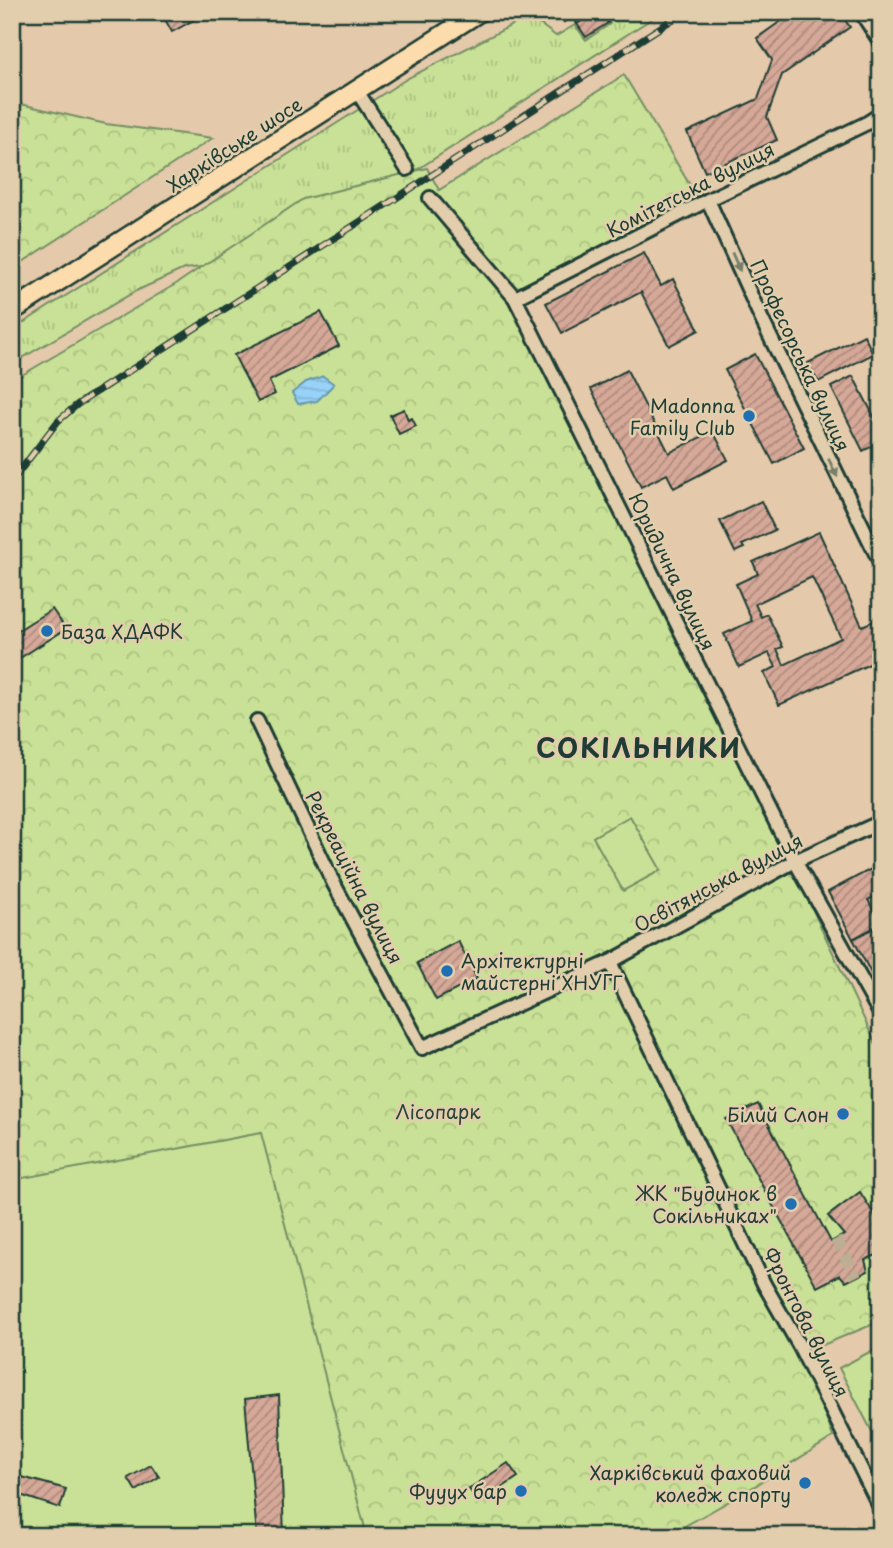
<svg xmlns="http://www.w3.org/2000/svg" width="893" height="1548" viewBox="0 0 893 1548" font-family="'Playpen Sans',sans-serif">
	<defs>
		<pattern id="grass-tufts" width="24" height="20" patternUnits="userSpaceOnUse" patternTransform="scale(1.75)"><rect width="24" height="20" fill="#c9e196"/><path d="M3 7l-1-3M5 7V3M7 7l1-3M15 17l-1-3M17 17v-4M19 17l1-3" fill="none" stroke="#acc282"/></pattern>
		<pattern id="forest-crowns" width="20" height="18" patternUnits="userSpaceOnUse" patternTransform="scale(1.75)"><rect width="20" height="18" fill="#c9e196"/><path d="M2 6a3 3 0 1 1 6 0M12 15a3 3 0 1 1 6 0" fill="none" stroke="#acc282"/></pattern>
		<pattern id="water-rules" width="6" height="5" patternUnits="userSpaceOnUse" patternTransform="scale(1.75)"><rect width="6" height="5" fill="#97d3f8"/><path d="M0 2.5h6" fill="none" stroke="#82b6d5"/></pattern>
		<pattern id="building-hatch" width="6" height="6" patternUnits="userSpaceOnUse" patternTransform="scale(1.75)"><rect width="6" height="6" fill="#d6a898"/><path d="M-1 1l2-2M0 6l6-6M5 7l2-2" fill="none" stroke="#ad8a7d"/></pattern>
	</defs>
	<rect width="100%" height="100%" fill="#e5c9ab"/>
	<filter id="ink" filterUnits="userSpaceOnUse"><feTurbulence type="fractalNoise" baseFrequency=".0143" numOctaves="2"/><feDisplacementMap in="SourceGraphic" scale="14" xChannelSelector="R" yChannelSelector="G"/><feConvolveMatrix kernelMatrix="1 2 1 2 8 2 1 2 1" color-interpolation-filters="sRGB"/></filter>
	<g filter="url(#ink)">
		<!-- grass -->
		<path fill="url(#grass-tufts)" stroke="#748f65" stroke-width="2" d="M604 12H662L359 207 227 264 184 269 136 291 12 364V330L408 78 522 20 533 19 556 36 575 25 586 40 610 24Z"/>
		<!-- forest -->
		<g fill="url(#forest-crowns)" stroke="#748f65" stroke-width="2">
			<path d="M624 75 697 197 515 298 803 889 881 1055V1321L803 1353 833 1437 742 1494 667 1536H12V381L176 284 303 199 427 168 439 190Z"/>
			<path d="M12 102 106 124 213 138 12 269Z"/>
		</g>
		<!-- pitch -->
		<g fill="#c9e196" stroke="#748f65" stroke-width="2">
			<path d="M630 816 661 870 623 891 593 837Z"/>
			<path d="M261 1133 367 1536H12V1180Z"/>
			<path d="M881 1346V1449L839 1368Z"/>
		</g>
		<!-- water -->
		<path fill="url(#water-rules)" stroke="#6797aa" stroke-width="2" d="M323 376 334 384 317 401 298 404 292 393 306 382Z"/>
		<!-- building -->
		<g fill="url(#building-hatch)" stroke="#1f3d34" stroke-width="2" fill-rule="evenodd">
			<path d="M161 12H208L172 32Z"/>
			<path d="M557 12H595L577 24 572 16 564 22Z"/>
			<path d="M595 12H601L608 23 586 37 577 24Z"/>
			<path d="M794 12H839L850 27 782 75 767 117 777 140 705 172 687 132 758 99 772 60 757 38Z"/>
			<path d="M881 163V185L872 169Z"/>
			<path d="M644 253 661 286 673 279 699 330 669 346 641 292 562 333 546 303Z"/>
			<path d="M321 312 339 346 269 381 275 394 258 402 234 355Z"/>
			<path d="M864 335 873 354 818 382 808 363Z"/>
			<path d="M755 354 804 448 774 464 725 370Z"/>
			<path d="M627 370 669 453 713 431 728 460 674 488 667 474 641 487 591 389Z"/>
			<path d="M853 376 881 430V442L863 451 831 387Z"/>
			<path d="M404 409 408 420 412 418 416 426 399 434 390 415Z"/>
			<path d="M761 501 775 530 742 545 744 548 735 552 720 521Z"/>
			<path d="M819 532 862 626 881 618V659L779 705 764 673 776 667 769 653 739 667 724 634 752 621 736 584 758 574 753 562ZM812 577 841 638 784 665 777 649 783 647 767 614 761 617 755 604Z"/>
			<path d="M52 609 66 629 12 663V634Z"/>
			<path d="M873 868 881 883V893L868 900 881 924 853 939 828 892Z"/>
			<path d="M881 924V989L880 990 853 939Z"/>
			<path d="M458 941 477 979 436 1000 417 963Z"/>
			<path d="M758 1104 831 1242 844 1235 828 1216 860 1192 881 1225V1253L865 1260 868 1271 846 1282 840 1275 817 1287 726 1119Z"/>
			<path d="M279 1395 284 1536H257L245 1399Z"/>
			<path d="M508 1463 518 1477 479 1503 469 1489Z"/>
			<path d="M151 1465 159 1477 136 1491 128 1478Z"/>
			<path d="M22 1477 66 1489 60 1508 17 1494Z"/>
		</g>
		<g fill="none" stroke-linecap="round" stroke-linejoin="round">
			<!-- minor-tunnel -->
			<path stroke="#bdad93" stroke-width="12" stroke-dasharray="12 6" stroke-linecap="butt" d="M836 1239 856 1277"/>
			<defs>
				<g id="minor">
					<path d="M861 12 881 43"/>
					<path d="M357 91 407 169"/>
					<path d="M430 198 515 298 795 861 881 1015"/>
					<path d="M708 200 762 320 881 564"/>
					<path d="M515 298 708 200 867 123 881 114"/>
					<path d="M257 721 334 884 422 1048 610 962 795 861 881 822"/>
					<path d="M610 962 764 1284 800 1347 881 1509"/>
				</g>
				<path id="primary" d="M12 311 479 12"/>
			</defs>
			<!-- minor casing -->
			<use href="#minor" stroke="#1f3d34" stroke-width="18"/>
			<!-- primary casing -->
			<use href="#primary" stroke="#1f3d34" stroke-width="23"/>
			<!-- minor -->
			<use href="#minor" stroke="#e2ceac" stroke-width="12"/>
			<!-- primary -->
			<use href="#primary" stroke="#fcdcac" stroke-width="18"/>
			<defs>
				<path id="rail" d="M12 481 58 421 78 404 684 12"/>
			</defs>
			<!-- rail casing -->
			<use href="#rail" stroke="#1f3d34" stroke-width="7"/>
			<!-- rail -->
			<use href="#rail" stroke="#e2ceac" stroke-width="4.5" stroke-dasharray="13" stroke-linecap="butt"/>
		</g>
		<!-- one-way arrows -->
		<defs><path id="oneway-solid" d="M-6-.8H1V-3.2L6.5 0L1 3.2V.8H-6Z" transform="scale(1.75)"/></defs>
		<g fill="#777e6a">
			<use href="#oneway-solid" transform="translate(736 262) rotate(66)"/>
			<use href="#oneway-solid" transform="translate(833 468) rotate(64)"/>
		</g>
	</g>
	<!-- markers -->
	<g fill="#1f6fb2" stroke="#e2ceac" stroke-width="2.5">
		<circle cx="749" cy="416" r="7"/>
		<circle cx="47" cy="631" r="7"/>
		<circle cx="447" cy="971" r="7"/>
		<circle cx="843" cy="1114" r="7"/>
		<circle cx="791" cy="1204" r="7"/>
		<circle cx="805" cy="1483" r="7"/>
		<circle cx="521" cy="1491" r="7"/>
	</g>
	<g text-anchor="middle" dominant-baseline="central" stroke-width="5" stroke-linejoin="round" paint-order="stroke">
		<!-- street labels -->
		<g font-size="19" fill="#1f3d34" stroke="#e2ceac">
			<text transform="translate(234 144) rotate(-33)">Харківське шосе</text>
			<text transform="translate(690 189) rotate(-27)">Комітетська вулиця</text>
			<text transform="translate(801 355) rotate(65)">Професорська вулиця</text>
			<text transform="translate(673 571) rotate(64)">Юридична вулиця</text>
			<text transform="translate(355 877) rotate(63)">Рекреаційна вулиця</text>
			<text transform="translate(718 882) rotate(-28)">Освітянська вулиця</text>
			<text transform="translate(807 1322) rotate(63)">Фронтова вулиця</text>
		</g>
		<!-- poi labels -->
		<g font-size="19" fill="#1f3d34" stroke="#e2ceac" text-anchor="end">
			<text x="735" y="405">Madonna<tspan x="735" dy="22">Family Club</tspan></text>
			<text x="61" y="631" text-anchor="start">База ХДАФК</text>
			<text x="461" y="960" text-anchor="start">Архітектурні<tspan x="461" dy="22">майстерні ХНУГГ</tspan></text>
			<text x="829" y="1114">Білий Слон</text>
			<text x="777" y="1193">ЖК "Будинок в<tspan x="777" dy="22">Сокільниках"</tspan></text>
			<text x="791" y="1472">Харківський фаховий<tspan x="791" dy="22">коледж спорту</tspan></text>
			<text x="507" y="1491">Фууух бар</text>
		</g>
		<!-- park labels -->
		<g font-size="19" fill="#284539" stroke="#e2ceac">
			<text x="438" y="1111">Лісопарк</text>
		</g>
		<!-- district labels -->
		<g font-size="26" font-weight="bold" letter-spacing="2" fill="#1f3d34" stroke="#e2ceac">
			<text x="639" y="747">СОКІЛЬНИКИ</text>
		</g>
	</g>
	<!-- margin -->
	<rect width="893" height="1548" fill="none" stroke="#e2ceac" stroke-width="42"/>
	<rect x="21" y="21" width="851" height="1506" fill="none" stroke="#1f3d34" stroke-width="2.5" filter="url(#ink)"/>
</svg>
